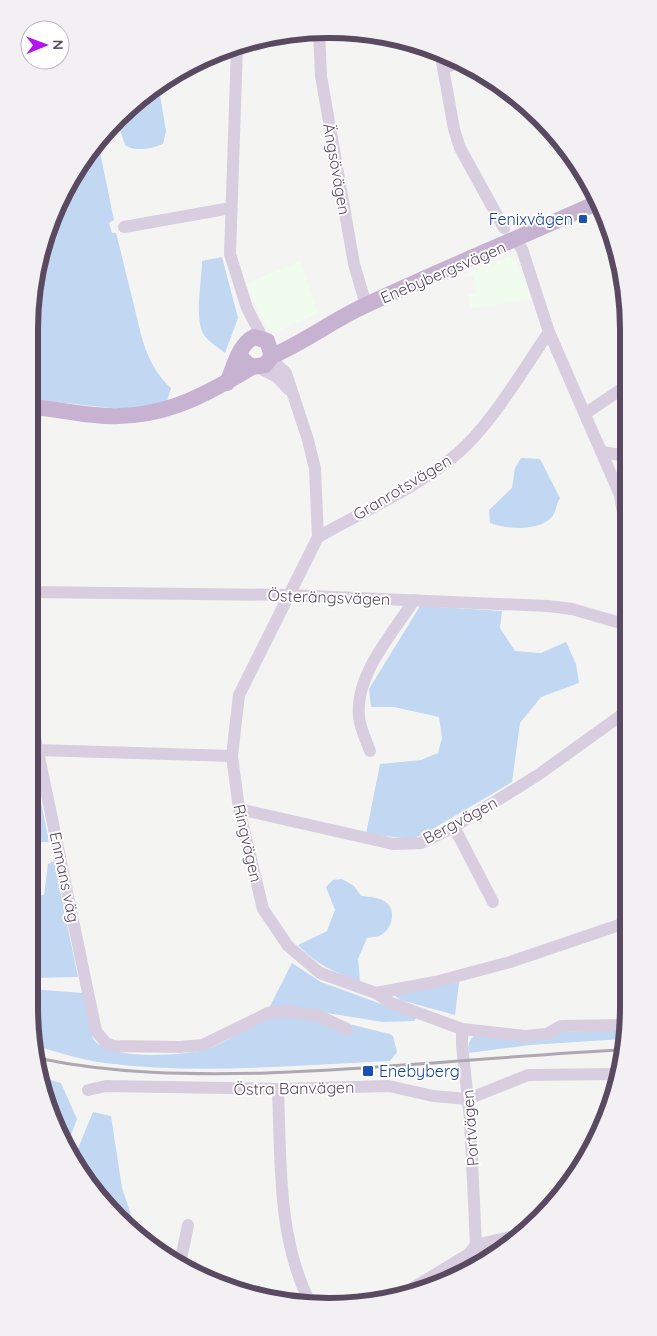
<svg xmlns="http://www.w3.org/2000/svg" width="657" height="1336" viewBox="0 0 657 1336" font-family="Quicksand,sans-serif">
	<rect width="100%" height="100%" fill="#f4f5f3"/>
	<!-- commercial -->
	<g fill="#f0fdee">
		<path d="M509 257 516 262 531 299 471 308 468 295 477 293 473 276 464 277 463 275Z"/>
		<path d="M300 261 318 313 273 333 264 320 246 284Z"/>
	</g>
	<!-- green -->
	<g fill="#c1d7f2">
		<path d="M154 92 160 95 166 131 163 144C151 149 135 152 125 145L119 127 121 113Z"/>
		<path d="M93 152H100L114 220 109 223 112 233H116C122 256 127 278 133 301 141 334 145 364 171 388L167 401 138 408H110L29 399V328L52 214 64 195 72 191 78 175Z"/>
		<path d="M222 257 238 318 225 353C219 348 208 341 204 335 194 319 202 280 202 261Z"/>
		<path d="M521 458 540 459 560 498C557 503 555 513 552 517 538 532 507 529 490 523L489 510 512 488 515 468Z"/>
		<path d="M420 606 502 611 500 628 515 651 541 653 566 642 576 664 579 683 541 697 520 723 512 782 426 833 412 839 366 834 380 764 421 760 438 753 442 738 439 717 394 707H371L369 689Z"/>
		<path d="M36 777 49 842H40L32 822H29V779Z"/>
		<path d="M54 861 78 977 29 978V896L44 895 48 864Z"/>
		<path d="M342 879 354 886 361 896C369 897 381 897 387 903 397 913 391 931 379 936 376 937 371 937 367 938L358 959 360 981C335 973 316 964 298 945L327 931 335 910 326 887 333 880Z"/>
		<path d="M292 963 321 982 417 1017 414 1021 383 1022 302 1009 269 1008Z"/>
		<path d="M459 982 455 1015 400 1000 393 994Z"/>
		<path d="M29 989 83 993 93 1039C109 1061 183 1056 207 1049 231 1042 251 1020 277 1017 314 1013 355 1026 390 1034L393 1036 397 1052 390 1061C296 1065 199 1075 105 1063 82 1060 58 1052 35 1046L29 1007Z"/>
		<path d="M624 1030 622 1039 530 1045 469 1053C467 1044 470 1039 476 1034Z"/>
		<path d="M40 1077 61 1083 77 1119 67 1146 45 1104Z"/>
		<path d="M93 1112 111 1116 122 1188 137 1233 91 1190 74 1158Z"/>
		<path d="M478 1260 480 1262 461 1276 438 1283Z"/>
	</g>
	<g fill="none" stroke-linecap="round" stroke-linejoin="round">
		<!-- minor -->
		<g stroke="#d9cedf" stroke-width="12">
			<path d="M319 31 321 76 354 264 366 305"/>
			<path d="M237 47 230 254 247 308 263 339"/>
			<path d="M440 51 454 129 460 148 504 228"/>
			<path d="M443 68 462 62"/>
			<path d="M124 227 231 208"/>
			<path d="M516 240 522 249 549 332 620 495 627 538"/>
			<path d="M271 359 286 373 308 440 315 469 318 537 239 695 232 756 239 809 263 909 288 946 320 973 376 993 435 982 510 962 628 922"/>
			<path d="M259 368 277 377 288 389"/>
			<path d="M586 413 626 386"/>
			<path d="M603 452 626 456"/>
			<path d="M318 537C362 512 412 490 452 458 489 429 522 371 549 332"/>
			<path d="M29 592 288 595 548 606 572 609 627 625"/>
			<path d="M29 708 96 1031 106 1043 114 1046 180 1047 203 1045 268 1013 283 1011 317 1015 347 1029"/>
			<path d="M38 750 232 756"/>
			<path d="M370 751C366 740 360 728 359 717 355 674 392 635 414 600"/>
			<path d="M239 809 393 844 421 843 454 827 538 775 627 711"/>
			<path d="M454 827 493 902"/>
			<path d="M376 993 391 1003 462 1029V1045L470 1119 476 1245 485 1258"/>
			<path d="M462 1029 525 1036 547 1034 561 1026 625 1025"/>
			<path d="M278 1089C281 1161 277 1237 310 1303"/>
			<path d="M88 1090 106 1086 278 1089 389 1086 433 1096 468 1099 528 1075 615 1074"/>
			<path d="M180 1264 188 1225"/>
			<path d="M401 1295 469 1254 476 1245 514 1236"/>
		</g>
		<!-- major -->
		<g stroke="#c7b2d2" stroke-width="16">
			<path d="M272 356C305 342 333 320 366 305 443 269 521 237 599 202"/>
			<path d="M227 383C234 367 239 344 254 337L267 341 272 356 265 365 252 367 243 360 240 354"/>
			<path d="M29 407C51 408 72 413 94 415 156 422 201 398 252 367"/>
		</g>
		<!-- rail -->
		<path stroke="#afa7b2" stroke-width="3" d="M37 1058C114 1074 189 1075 267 1073 385 1069 502 1056 620 1050"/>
	</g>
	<!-- markers -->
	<g fill="#1a4fb4" stroke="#fff" stroke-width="2">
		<rect x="578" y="214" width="10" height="10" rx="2.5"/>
		<rect x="362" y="1065" width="12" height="12" rx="2.5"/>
	</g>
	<g text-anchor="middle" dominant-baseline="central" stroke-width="4" stroke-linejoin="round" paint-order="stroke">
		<!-- street labels -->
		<g font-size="16" fill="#594961" stroke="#fff">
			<text transform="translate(337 169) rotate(80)">Ängsövägen</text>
			<text transform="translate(443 272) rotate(-23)">Enebybergsvägen</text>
			<text transform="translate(402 487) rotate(-31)">Granrotsvägen</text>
			<text transform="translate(329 597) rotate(2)">Österängsvägen</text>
			<text transform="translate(460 820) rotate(-28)">Bergvägen</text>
			<text transform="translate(248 843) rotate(77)">Ringvägen</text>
			<text transform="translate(65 877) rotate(78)">Enmans väg</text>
			<text transform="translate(294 1088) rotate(-1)">Östra Banvägen</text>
			<text transform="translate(470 1128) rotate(-94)">Portvägen</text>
		</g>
		<!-- transit labels -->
		<g font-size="16" fill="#164399" stroke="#fff" text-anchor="end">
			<text x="573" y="219">Fenixvägen</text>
			<text x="379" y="1071" text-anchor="start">Enebyberg</text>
		</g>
	</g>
	<!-- crop -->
	<path d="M0 0H657V1336H0ZM329 38H329A291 291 0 0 1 620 329V1007A291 291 0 0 1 329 1298H329A291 291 0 0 1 38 1007V329A291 291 0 0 1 329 38Z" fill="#f2f0f2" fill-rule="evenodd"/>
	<path fill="none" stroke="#594961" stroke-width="6" d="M329 38H329A291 291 0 0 1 620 329V1007A291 291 0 0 1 329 1298H329A291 291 0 0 1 38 1007V329A291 291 0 0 1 329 38Z"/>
	<!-- north arrow -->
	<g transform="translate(45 45) rotate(89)"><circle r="24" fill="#ffffff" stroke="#bdb6c0"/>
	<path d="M0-4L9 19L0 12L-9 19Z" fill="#b414ee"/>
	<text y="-8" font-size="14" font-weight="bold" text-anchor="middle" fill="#594961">N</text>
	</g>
</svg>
